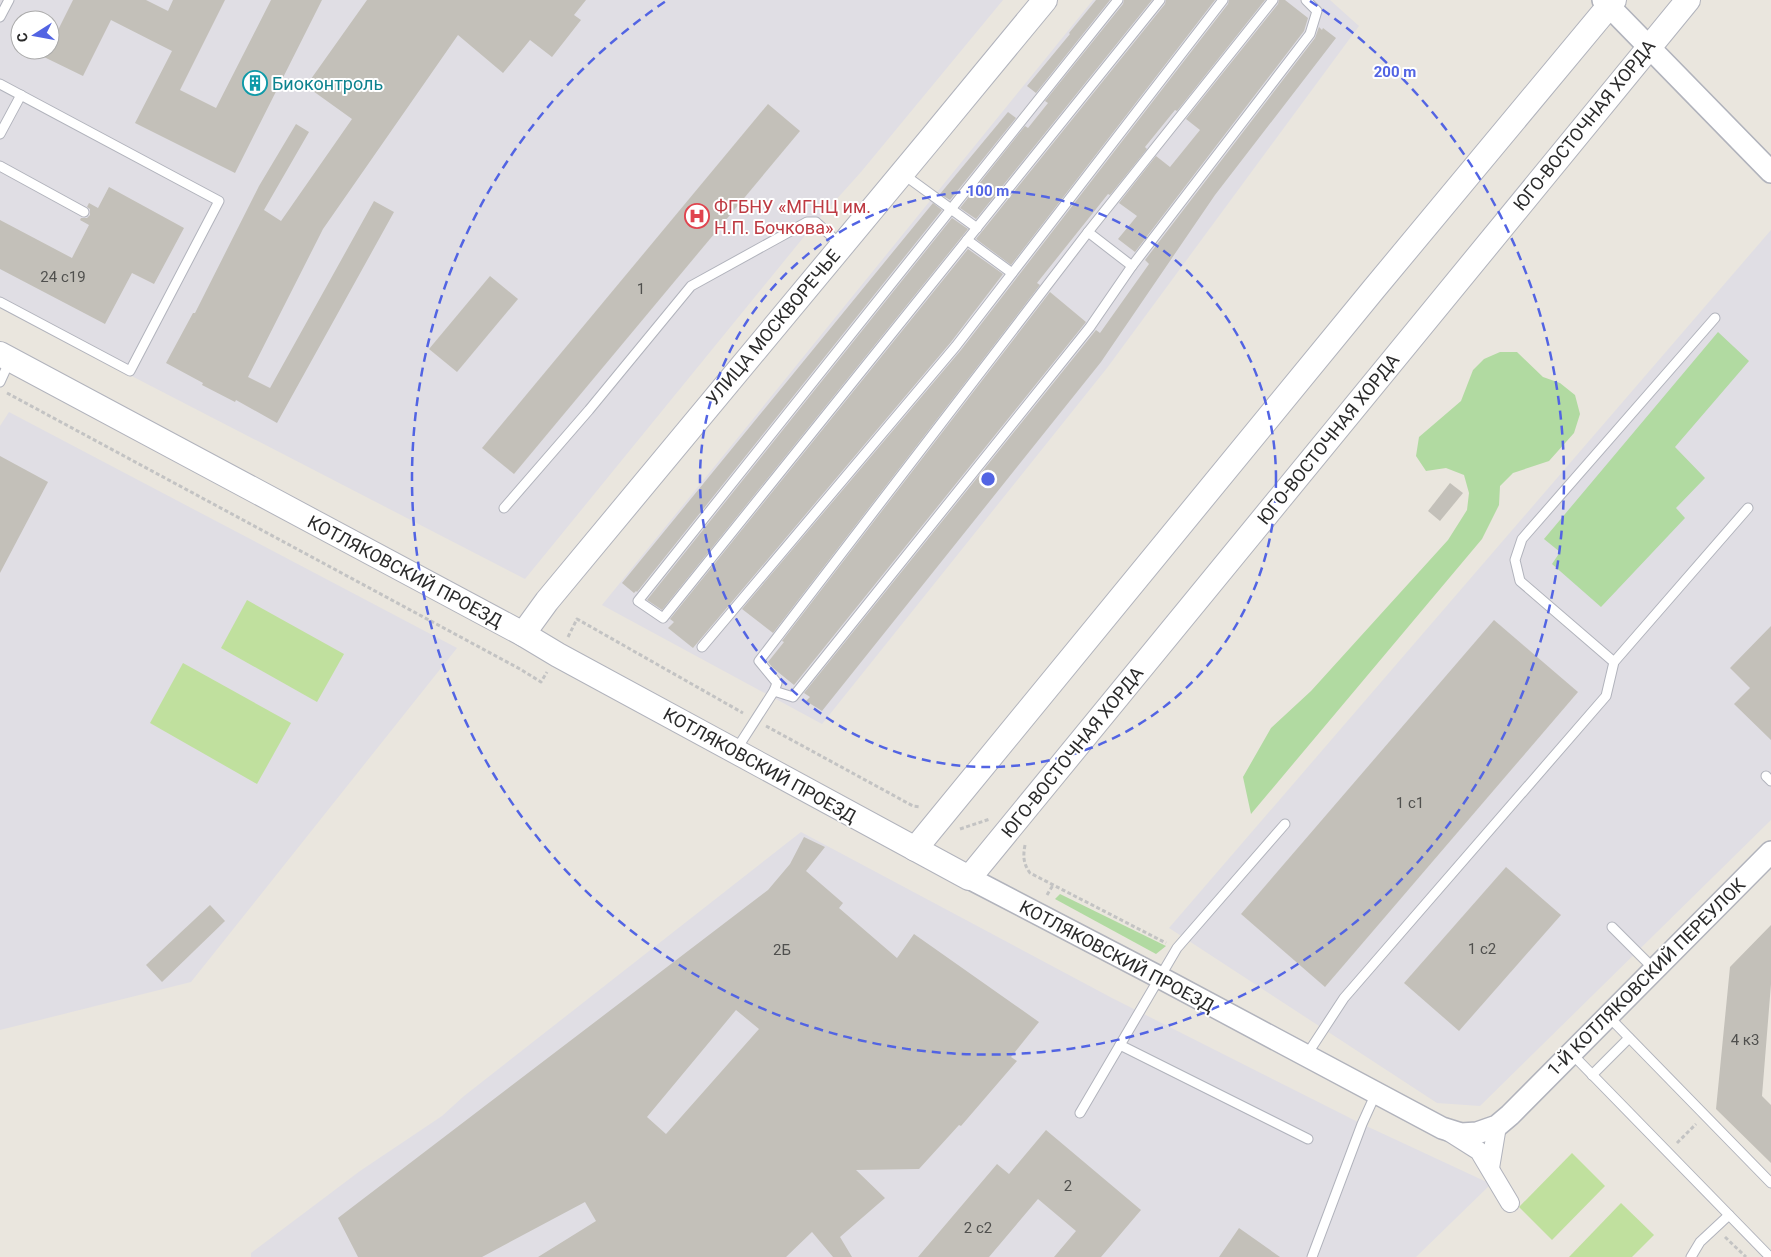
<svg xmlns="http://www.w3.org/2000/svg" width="1771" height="1257" viewBox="0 0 1771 1257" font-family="Roboto,sans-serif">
	<rect width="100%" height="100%" fill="#eae6de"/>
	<!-- industrial -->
	<g fill="#e0dee4" fill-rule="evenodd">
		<path d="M0 0H1003L861 172 816 222 525 579 0 308ZM20 20H50V50H20Z"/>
		<path d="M1093 0H1330L1359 26 1107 368 822 724 602 605Z"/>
		<path d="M1771 230V820L1480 1106 1437 1103 1169 928Z"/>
		<path d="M9 412 457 648 191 982 0 1030V426Z"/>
		<path d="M801 832 1112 998 1362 1124 1491 1184 1416 1257H251V1253L360 1171 442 1116 464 1096Z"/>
	</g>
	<!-- green -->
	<g fill="#b1daa1">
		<path d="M1718 332 1749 361 1675 447 1705 478 1676 508 1685 518 1601 607 1552 564 1560 552 1544 539Z"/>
		<path d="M1500 352H1517L1543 377 1560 383 1575 395 1580 414 1574 433 1549 461 1513 473 1500 486 1499 505 1482 539 1251 814 1243 777 1271 728 1311 691 1448 540 1467 510 1469 493 1464 475 1446 468 1426 471 1416 456 1419 437 1461 401 1473 370 1484 359Z"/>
		<path d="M1060 894 1166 946 1156 954 1055 899Z"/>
	</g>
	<!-- pitch -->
	<g fill="#c0e09e">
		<path d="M247 600 344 654 317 702 221 648Z"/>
		<path d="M183 663 291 723 257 784 150 723Z"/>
		<path d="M1572 1153 1605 1186 1552 1240 1519 1207Z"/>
		<path d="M1621 1203 1654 1235 1632 1257H1569Z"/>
	</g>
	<!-- building -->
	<g fill="#c3c0b9" fill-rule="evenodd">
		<path d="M73 0H146L168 11 173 0H225L180 90 216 108 271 0H322L235 173 135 123 172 51 111 20 83 76 44 57 48 50H50V46Z"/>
		<path d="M367 0H586L574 15 581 20 552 57 530 40 503 73 458 35 323 229 248 377 270 388 374 201 394 212 277 423 236 400 235 402 202 385 203 383 166 363 193 313H195L259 186 296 124 309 132 264 210 281 221 352 119 306 86Z"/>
		<path d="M1096 0H1110L1036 93 1027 86 1070 34 1069 33Z"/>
		<path d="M1124 0H1152L976 219 960 208 1025 126 1028 128 1048 103 1045 101 1123 4Z"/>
		<path d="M1166 0H1215L1011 265 976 239 1165 4Z"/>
		<path d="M1229 0H1265L1177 111 1175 110 1145 147 1147 149 1110 195 1108 194 1037 283 1040 285 773 633 742 609 961 350 1228 4Z"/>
		<path d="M1279 0H1285L1308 18 1304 31 1135 252 1118 239 1137 216 1119 203 1156 156 1170 167 1200 130 1186 119 1278 4Z"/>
		<path d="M1319 27 1322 30 1323 28 1336 38 1215 195 1101 362 822 711 806 701 810 697 804 693 1096 330 1100 333 1149 264 1145 260 1315 38Z"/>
		<path d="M768 104 800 131 514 474 482 448Z"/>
		<path d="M1008 112 1016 118 950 200 940 194Z"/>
		<path d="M109 187 184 228 154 284 132 273 105 324 0 269V220L72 258 89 225 80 220 81 218H87L90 215V209L87 207 89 203 98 208Z"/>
		<path d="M933 203 942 210 637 592 636 591 634 593 622 583Z"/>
		<path d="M952 218 968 229 662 610 647 600Z"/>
		<path d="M968 249 1003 274 951 342 693 648 668 628 674 622 670 619Z"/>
		<path d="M490 276 518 299 457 372 429 349Z"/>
		<path d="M1050 292 1086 322 794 685 773 668 768 662 784 642 782 641Z"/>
		<path d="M0 456 48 482 0 573Z"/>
		<path d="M1450 483 1463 493 1440 521 1428 511Z"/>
		<path d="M1494 620 1578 692 1325 987 1241 914Z"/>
		<path d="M1771 626V740L1734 704 1750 688 1730 668Z"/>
		<path d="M804 837 825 847 806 871 843 903 839 908 897 958 914 934 1039 1022 1011 1057 1017 1061 961 1126 959 1125 919 1169 856 1170 885 1198 840 1237 852 1257H833L812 1232 786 1257H538L596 1221 585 1202 482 1257H358L338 1218 768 890 790 864ZM736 1010 759 1029 666 1134 647 1117Z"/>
		<path d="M1506 867 1561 915 1459 1031 1404 983Z"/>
		<path d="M210 905 225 921 162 982 146 965Z"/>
		<path d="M1771 925V984L1762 1096 1771 1105V1163L1716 1109 1730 967Z"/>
		<path d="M1046 1130 1141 1210 1101 1257H1054L1076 1231 1038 1199 989 1257H918L997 1164 1009 1174Z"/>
		<path d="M1239 1228 1280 1257H1219Z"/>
	</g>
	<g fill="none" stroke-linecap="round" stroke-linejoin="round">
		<defs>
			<g id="service">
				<path d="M1118 0 638 601 663 618 1160 0"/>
				<path d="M0 17 9 0"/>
				<path d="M0 84 219 201 130 371 0 302"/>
				<path d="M0 134 21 95"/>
				<path d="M0 166 84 212"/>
				<path d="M903 174 977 228"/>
				<path d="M1088 232 1132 266"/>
				<path d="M967 240 1012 273"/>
				<path d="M0 382 10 360"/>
				<path d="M504 508 589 410 691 286 807 222H816L841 245"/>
				<path d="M702 647 956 346 1223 0"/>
				<path d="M1614 662 1520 581 1515 560 1522 539 1715 318"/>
				<path d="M774 691 793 697 1090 327 1132 266 1310 34 1317 11 1306 0"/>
				<path d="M736 750 774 691 777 683 759 661 1088 232 1273 0"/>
				<path d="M1766 776 1771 781"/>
				<path d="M1612 927 1654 969"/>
				<path d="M1609 1017 1771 1183"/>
				<path d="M1120 1045 1308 1139"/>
				<path d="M1571 1053 1770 1257"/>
				<path d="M1306 1056 1344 998 1606 696 1614 662 1748 508"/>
				<path d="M1592 1075 1629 1038"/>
				<path d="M1080 1113 1177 948 1285 824"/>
				<path d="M1312 1257 1362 1124 1376 1093"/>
				<path d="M1691 1257 1700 1242 1729 1215"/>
			</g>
			<g id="minor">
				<path d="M1449 1132 1479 1151 1510 1203"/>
				<path d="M1490 1168 1497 1126"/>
			</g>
			<g id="tertiary">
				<path d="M1603 0 1771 172"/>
				<path d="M969 878 1159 977 1442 1128 1461 1134 1477 1133 1497 1126 1510 1115 1771 852"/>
			</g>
			<g id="secondary">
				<path d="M0 354 523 634 558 655 969 878 1688 0"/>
				<path d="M523 634 547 601C713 400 880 201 1045 0"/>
				<path d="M915 849 1373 290 1614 0"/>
			</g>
		</defs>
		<!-- service casing -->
		<use href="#service" stroke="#b1b3bc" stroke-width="11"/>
		<!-- minor casing -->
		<use href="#minor" stroke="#b1b3bc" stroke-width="20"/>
		<!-- tertiary casing -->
		<use href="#tertiary" stroke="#b1b3bc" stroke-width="24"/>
		<!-- secondary casing -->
		<use href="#secondary" stroke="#b1b3bc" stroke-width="26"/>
		<!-- path -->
		<g stroke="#c3c3c3" stroke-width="3" stroke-dasharray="4 2.5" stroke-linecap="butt">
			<path d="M7 393 520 669 541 682 547 672"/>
			<path d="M568 637 577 619 743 713"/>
			<path d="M766 726 913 806 921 807"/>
			<path d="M960 829 990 819"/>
			<path d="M1025 845C1023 856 1023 863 1030 873L1166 943"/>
			<path d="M1047 895 1053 885"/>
			<path d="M1677 1143 1696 1124"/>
			<path d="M1725 1237 1746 1257"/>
		</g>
		<!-- service -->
		<use href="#service" stroke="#fff" stroke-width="9"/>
		<!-- minor -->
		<use href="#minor" stroke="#fff" stroke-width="18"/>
		<!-- tertiary -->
		<use href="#tertiary" stroke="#fff" stroke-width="21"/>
		<!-- secondary -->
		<use href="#secondary" stroke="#fff" stroke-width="24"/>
	</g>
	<!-- distance rings -->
	<g fill="none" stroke="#5264e3" stroke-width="2.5" stroke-dasharray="9 6">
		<circle cx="988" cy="479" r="288"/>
		<path d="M1310 1A576 576 0 1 1 666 1"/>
	</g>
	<!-- icons -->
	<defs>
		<symbol id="building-ring" viewBox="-11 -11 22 22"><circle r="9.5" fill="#fff" stroke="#0f9aa8" stroke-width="1.5"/><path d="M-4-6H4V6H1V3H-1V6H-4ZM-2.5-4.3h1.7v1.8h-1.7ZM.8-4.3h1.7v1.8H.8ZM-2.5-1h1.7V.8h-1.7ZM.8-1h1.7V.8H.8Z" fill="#0f9aa8"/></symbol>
		<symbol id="hospital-ring" viewBox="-11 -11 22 22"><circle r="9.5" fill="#fff" stroke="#e0444e" stroke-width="1.5"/><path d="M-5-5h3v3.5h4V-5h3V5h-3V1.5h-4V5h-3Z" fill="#e0444e"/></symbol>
	</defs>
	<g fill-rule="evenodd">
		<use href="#building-ring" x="241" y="69" width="28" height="28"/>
		<use href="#hospital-ring" x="683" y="202" width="28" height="28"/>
	</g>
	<g text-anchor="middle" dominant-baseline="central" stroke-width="4" stroke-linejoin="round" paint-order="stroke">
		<!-- number labels -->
		<g font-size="15" fill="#50504e">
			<text x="63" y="277">24 с19</text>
			<text x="641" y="289">1</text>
			<text x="1410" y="803">1 с1</text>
			<text x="1482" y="949">1 с2</text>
			<text x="782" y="950">2Б</text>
			<text x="1745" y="1040">4 к3</text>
			<text x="1068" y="1186">2</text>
			<text x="978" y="1228">2 с2</text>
		</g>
		<!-- culture labels -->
		<g font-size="18" fill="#0d838f" stroke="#fff" text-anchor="start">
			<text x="272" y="83">Биоконтроль</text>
		</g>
		<!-- street labels -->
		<g font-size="18" fill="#2a2a2a" stroke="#fff">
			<text transform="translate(1584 125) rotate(-51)">ЮГО-ВОСТОЧНАЯ ХОРДА</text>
			<text transform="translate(773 327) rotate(-50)">УЛИЦА МОСКВОРЕЧЬЕ</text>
			<text transform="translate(1328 439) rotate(-51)">ЮГО-ВОСТОЧНАЯ ХОРДА</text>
			<text transform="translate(405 571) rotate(28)">КОТЛЯКОВСКИЙ ПРОЕЗД</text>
			<text transform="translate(1072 752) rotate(-51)">ЮГО-ВОСТОЧНАЯ ХОРДА</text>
			<text transform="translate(760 765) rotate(29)">КОТЛЯКОВСКИЙ ПРОЕЗД</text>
			<text transform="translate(1117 956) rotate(28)">КОТЛЯКОВСКИЙ ПРОЕЗД</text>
			<text transform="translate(1646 977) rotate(-45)">1-Й КОТЛЯКОВСКИЙ ПЕРЕУЛОК</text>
		</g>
		<!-- health labels -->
		<g font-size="18" fill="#be3a42" stroke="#fff" text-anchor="start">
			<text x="714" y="206">ФГБНУ «МГНЦ им.<tspan x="714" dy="21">Н.П. Бочкова»</tspan></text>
		</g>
	</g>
	<circle cx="988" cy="479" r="8" fill="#5264e3" stroke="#fff" stroke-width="2.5"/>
	<g font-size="15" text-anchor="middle" font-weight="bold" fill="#5264e3" stroke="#fff" stroke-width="4" stroke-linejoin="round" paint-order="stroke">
		<text x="1395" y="77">200 m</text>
		<text x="988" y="196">100 m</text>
	</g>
	<!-- north arrow -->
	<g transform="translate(35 35) rotate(259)"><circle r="24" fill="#ffffff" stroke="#aaaaaa"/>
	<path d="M0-4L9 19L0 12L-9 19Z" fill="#5264e3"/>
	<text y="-8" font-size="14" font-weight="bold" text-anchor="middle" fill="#2a2a2a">С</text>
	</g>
</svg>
